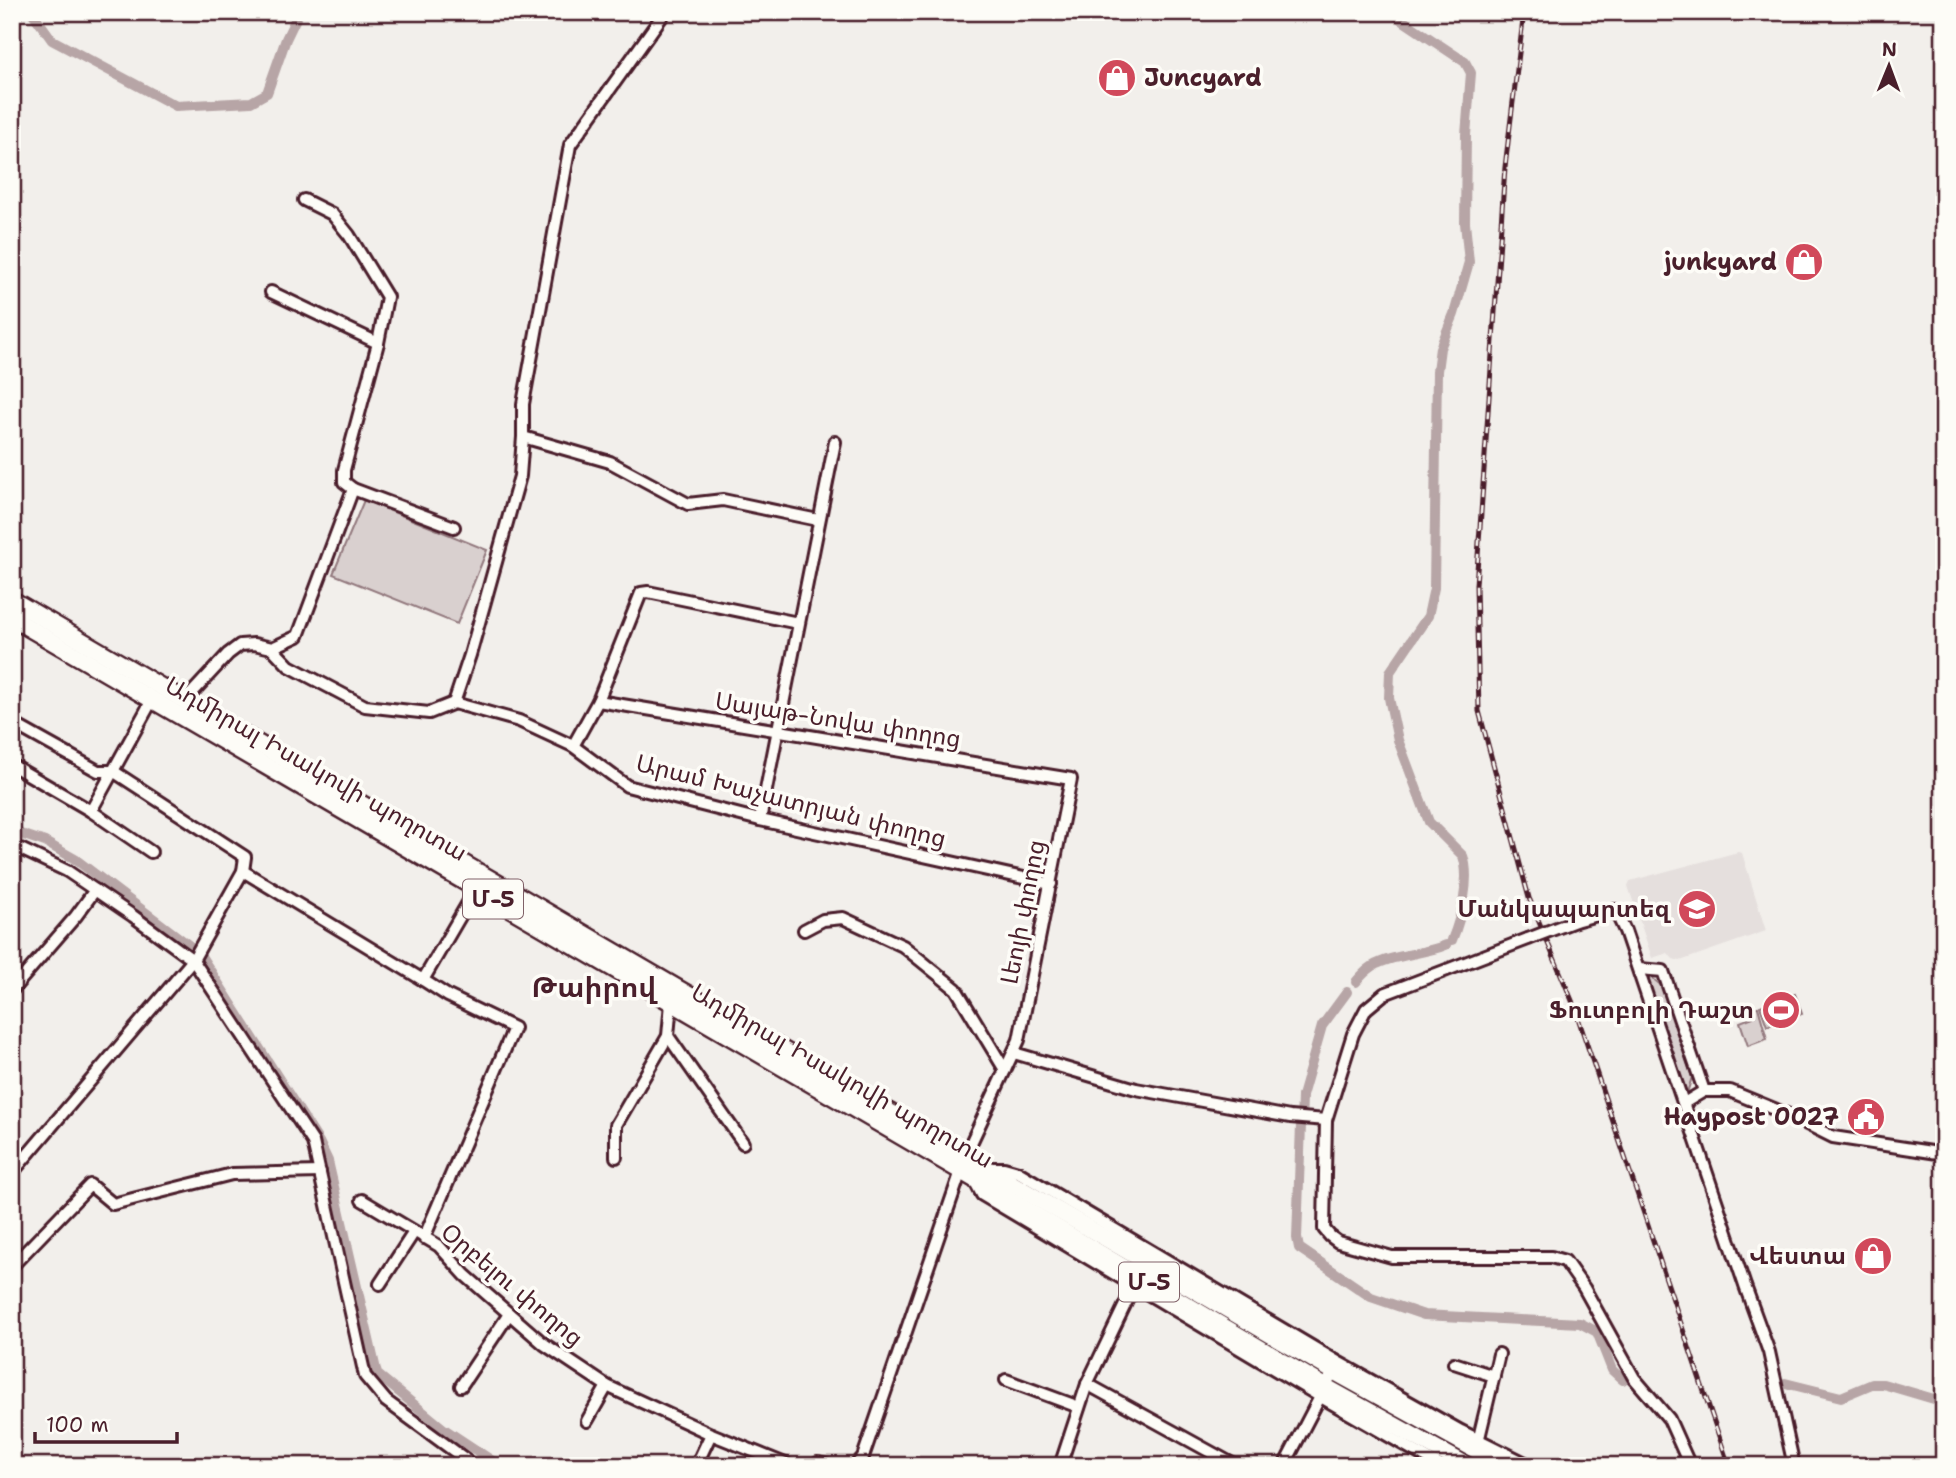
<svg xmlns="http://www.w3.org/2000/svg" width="1956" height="1478" viewBox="0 0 1956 1478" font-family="'Shantell Sans','Noto Sans Armenian',sans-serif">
	<rect width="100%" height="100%" fill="#f2efeb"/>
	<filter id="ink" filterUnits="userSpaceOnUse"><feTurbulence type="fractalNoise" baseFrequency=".0143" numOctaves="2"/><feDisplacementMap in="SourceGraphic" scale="14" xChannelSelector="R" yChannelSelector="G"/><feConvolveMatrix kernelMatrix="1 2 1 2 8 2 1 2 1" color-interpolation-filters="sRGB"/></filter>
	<g filter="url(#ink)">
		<!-- built -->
		<path fill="#e5dfdd" d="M1738 852 1742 853 1766 931 1680 961 1673 959 1668 953 1652 958 1628 886 1630 881Z"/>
		<!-- green -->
		<g fill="#d9d0cf" stroke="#92787d" stroke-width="2">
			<path d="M364 500 487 550 457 624 333 574Z"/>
			<path d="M1652 978 1662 986 1692 1077 1687 1093 1683 1090 1646 986 1648 979Z"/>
			<path d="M1795 994 1802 1014 1767 1026 1760 1006Z"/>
			<path d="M1755 1007H1758L1767 1039 1748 1046 1740 1022 1753 1017Z"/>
		</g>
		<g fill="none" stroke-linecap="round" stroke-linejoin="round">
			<!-- canal -->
			<g stroke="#b7a5a6" stroke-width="10">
				<path d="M32 12 52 40 176 106 251 102 267 93 286 39 299 12"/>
				<path d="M1390 12 1465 62 1471 73 1466 135 1465 223 1469 262 1454 314 1440 348 1437 371 1434 588 1428 616 1390 672 1389 698 1398 740 1429 822 1463 856C1471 879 1461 918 1452 940"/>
				<path d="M12 831 45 842 75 859 199 953 319 1142 328 1161 377 1374 444 1429 500 1466"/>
				<path d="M1356 982C1361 976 1367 970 1373 966 1390 955 1425 954 1446 945"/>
				<path d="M1347 992 1322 1026 1302 1096 1297 1238 1299 1248 1371 1297 1424 1315 1580 1323 1597 1332 1612 1370 1623 1380"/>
				<path d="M1785 1383 1841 1397 1872 1384H1883L1944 1402"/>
			</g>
			<defs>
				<g id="minor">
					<path d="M12 16 16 12"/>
					<path d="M271 292 378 343"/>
					<path d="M523 437 610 462 688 504 723 500 818 520"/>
					<path d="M353 489 454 527"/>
					<path d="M272 648 298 636 353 489 344 482V470L378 343 387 297 349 235 332 214 304 200"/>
					<path d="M598 701 1071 779 1019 1040 965 1156"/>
					<path d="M187 702 192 693 228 654 240 645 254 644 272 648 289 666 365 706 429 713 454 703"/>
					<path d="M454 703 470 655 520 476 523 437V404L570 145 665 12"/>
					<path d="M454 703 519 721 573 746 627 786 760 820 1051 884"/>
					<path d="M12 723 98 771H113L245 857 243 871 423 980 476 889"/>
					<path d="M573 746 598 701 641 593 648 592 798 623"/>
					<path d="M12 765 91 811 151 852"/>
					<path d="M91 811 152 700"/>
					<path d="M760 820 835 442"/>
					<path d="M12 845 67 871 133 916 193 960 313 1142 365 1376 386 1401 465 1459 471 1466"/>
					<path d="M1575 921 1615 910 1625 931 1745 1286 1769 1352 1794 1466"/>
					<path d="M804 930 823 920 843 918 903 946 956 989 1005 1070"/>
					<path d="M1528 939 1384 994 1366 1009 1353 1034 1326 1120 1324 1229 1330 1236 1338 1242 1392 1257H1551L1565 1261 1584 1288 1634 1378 1669 1419 1690 1466"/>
					<path d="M1639 969 1663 971 1704 1091"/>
					<path d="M423 980 448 996 514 1028 424 1238"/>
					<path d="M12 990 76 916 95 890"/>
					<path d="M668 1036 743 1143"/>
					<path d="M1014 1053 1136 1089 1290 1117 1326 1120"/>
					<path d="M1684 1103 1704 1091H1730L1791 1116 1833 1137 1944 1154"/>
					<path d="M616 1157V1125L668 1036 671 1003"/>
					<path d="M990 1168H1004L1018 1172 1338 1362 1461 1431 1531 1466"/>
					<path d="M12 1173 193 960 243 871"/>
					<path d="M974 1180 982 1195 1319 1396 1441 1466"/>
					<path d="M362 1200 439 1246 465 1275 544 1344 607 1386 711 1434 790 1466"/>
					<path d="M12 1266 90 1185 113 1204 232 1174 320 1172"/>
					<path d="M380 1284 414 1232"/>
					<path d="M1454 1363 1494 1376"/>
					<path d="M1006 1380 1079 1407"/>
					<path d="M1087 1384 1236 1466"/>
					<path d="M461 1386 509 1314"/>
					<path d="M587 1421 607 1386"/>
					<path d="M1477 1446 1499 1354"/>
					<path d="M696 1466 711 1434"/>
					<path d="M816 1466 818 1463 829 1466"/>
					<path d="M855 1466 863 1457 961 1171"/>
					<path d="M1060 1466 1087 1384 1134 1286"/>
					<path d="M1284 1466 1336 1366"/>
				</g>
				<g id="highway">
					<path d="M12 600 1333 1371 1505 1466"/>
					<path d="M12 618 961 1171 1324 1386 1468 1466"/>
				</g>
			</defs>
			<!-- minor casing -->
			<use href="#minor" stroke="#4a1f2b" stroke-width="16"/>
			<!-- highway casing -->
			<use href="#highway" stroke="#4a1f2b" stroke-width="21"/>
			<!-- minor -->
			<use href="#minor" stroke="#fdfcf7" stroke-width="10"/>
			<!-- highway -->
			<use href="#highway" stroke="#fdfcf7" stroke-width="16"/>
			<defs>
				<path id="rail" d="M1524 12 1505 167 1476 585 1479 711 1529 898 1573 1003 1729 1466"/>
			</defs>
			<!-- rail casing -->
			<use href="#rail" stroke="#4a1f2b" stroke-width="5"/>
			<!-- rail -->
			<use href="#rail" stroke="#fdfcf7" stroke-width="2.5" stroke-dasharray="8" stroke-linecap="butt"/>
			<defs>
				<path id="minor-bridge" d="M1528 939 1575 921"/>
			</defs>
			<!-- minor-bridge casing -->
			<use href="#minor-bridge" stroke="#4a1f2b" stroke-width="16" stroke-linecap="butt"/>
			<!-- minor-bridge -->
			<use href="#minor-bridge" stroke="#fdfcf7" stroke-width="10"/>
		</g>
	</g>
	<!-- icons -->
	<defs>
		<symbol id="shop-disc" viewBox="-11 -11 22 22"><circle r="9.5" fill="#d1495b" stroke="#fdfcf7"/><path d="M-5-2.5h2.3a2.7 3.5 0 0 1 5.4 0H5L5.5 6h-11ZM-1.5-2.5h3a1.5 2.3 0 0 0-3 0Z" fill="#fff"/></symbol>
		<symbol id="school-disc" viewBox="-11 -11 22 22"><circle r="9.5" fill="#d1495b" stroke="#fdfcf7"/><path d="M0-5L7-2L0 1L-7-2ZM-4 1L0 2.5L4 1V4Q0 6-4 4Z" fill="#fff"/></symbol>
		<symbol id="stadium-disc" viewBox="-11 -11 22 22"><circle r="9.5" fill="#d1495b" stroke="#fdfcf7"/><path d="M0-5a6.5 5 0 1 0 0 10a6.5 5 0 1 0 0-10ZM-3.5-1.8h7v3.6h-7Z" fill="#fff"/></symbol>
		<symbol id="civic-disc" viewBox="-11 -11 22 22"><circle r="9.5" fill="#d1495b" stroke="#fdfcf7"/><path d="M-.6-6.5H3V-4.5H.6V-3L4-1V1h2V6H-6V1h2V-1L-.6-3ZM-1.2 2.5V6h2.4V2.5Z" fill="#fff"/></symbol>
	</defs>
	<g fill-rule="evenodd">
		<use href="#shop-disc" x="1095" y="56" width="44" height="44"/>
		<use href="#shop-disc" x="1782" y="240" width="44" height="44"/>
		<use href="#school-disc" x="1675" y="887" width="44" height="44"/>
		<use href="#stadium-disc" x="1759" y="988" width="44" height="44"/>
		<use href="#civic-disc" x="1844" y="1095" width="44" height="44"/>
		<use href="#shop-disc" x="1851" y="1234" width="44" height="44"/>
	</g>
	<g text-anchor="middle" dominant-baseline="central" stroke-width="7" stroke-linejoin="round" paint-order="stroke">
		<!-- shield labels -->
		<g fill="#fdfcf7" stroke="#806168" stroke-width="2">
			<rect x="463" y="879.5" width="60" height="39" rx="5"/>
			<rect x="1119" y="1262.5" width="60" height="39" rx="5"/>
		</g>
		<g font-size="23" font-weight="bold" fill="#4a1f2b">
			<text x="493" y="899">Մ-5</text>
			<text x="1149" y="1282">Մ-5</text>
		</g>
		<!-- poi labels -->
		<g font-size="24" font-weight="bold" fill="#4a1f2b" stroke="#fdfcf7" text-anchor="end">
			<text x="1144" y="78" text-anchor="start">Juncyard</text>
			<text x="1777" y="262">junkyard</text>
			<text x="1670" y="909">Մանկապարտեզ</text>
			<text x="1754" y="1010">Ֆուտբոլի Դաշտ</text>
			<text x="1839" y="1117">Haypost 0027</text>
			<text x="1846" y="1256">Վեստա</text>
		</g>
		<!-- street labels -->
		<g font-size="24" fill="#4a1f2b" stroke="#fdfcf7">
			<text transform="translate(838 720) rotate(9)">Սայաթ-Նովա փողոց</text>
			<text transform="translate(316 769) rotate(30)">Ադմիրալ Իսակովի պողոտա</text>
			<text transform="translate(791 801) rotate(14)">Արամ Խաչատրյան փողոց</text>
			<text transform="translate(1023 912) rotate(-79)">Լեոյի փողոց</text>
			<text transform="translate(842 1076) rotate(30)">Ադմիրալ Իսակովի պողոտա</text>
			<text transform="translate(512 1285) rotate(40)">Օրբելու փողոց</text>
		</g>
		<!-- quarter labels -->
		<g font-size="28" font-weight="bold" fill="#4a1f2b" stroke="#fdfcf7">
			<text x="594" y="987">Թաիրով</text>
		</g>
	</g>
	<!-- margin -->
	<rect width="1956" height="1478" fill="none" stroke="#fdfcf7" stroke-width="42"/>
	<rect x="21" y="21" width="1914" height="1436" fill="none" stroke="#4a1f2b" stroke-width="2.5" filter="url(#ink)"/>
	<!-- north arrow -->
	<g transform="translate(1889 66) rotate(1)" stroke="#fdfcf7" stroke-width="5" paint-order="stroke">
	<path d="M0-5L12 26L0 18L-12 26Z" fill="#4a1f2b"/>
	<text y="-10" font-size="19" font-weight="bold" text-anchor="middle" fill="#4a1f2b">N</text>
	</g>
	<!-- scale -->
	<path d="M35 1432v10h142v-10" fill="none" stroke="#4a1f2b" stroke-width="3.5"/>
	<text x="46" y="1432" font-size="21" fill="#4a1f2b" stroke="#fdfcf7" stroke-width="5" paint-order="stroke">100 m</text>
</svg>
